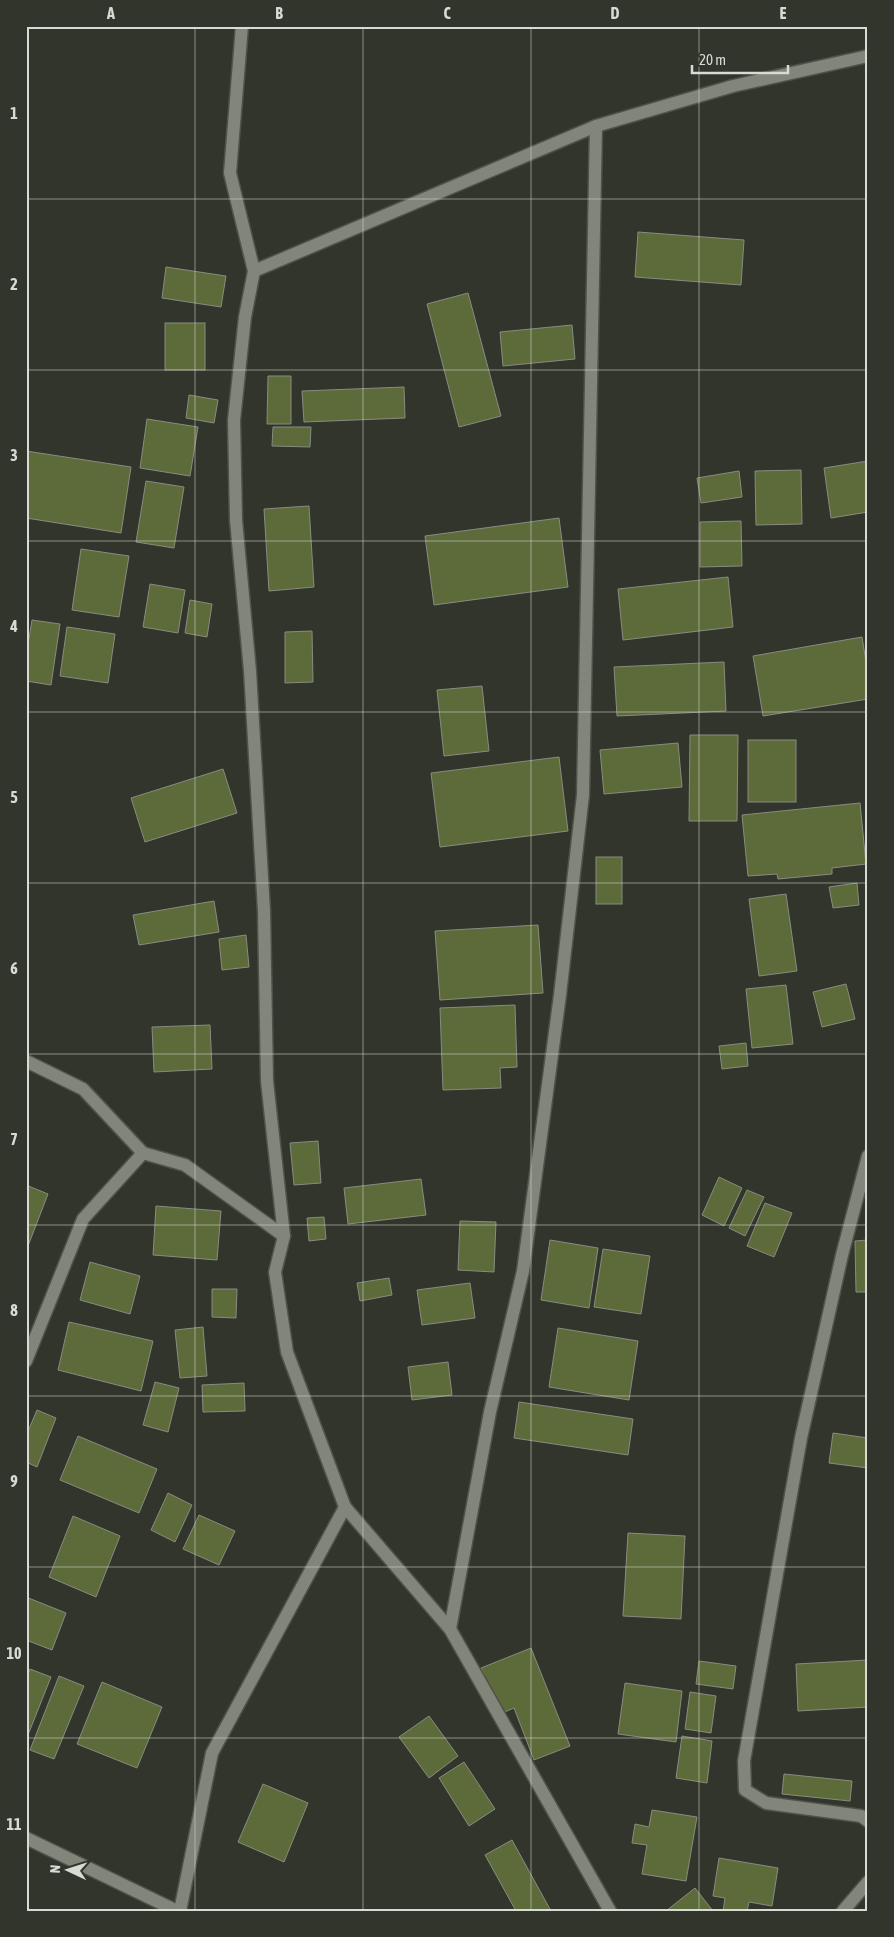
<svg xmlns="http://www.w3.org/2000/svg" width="894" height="1937" viewBox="0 0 894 1937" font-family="'Asap Condensed',sans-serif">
	<rect width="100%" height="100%" fill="#32352c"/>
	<!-- building -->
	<g fill="#5d6b3b" stroke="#888c80">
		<path d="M638 232 744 240 741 285 635 277Z"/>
		<path d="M166 267 226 276 221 307 162 298Z"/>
		<path d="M468 293 501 416 459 427 427 304Z"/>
		<rect x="165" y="323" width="40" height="47"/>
		<path d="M572 325 575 359 503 366 500 332Z"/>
		<path d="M268 376H291V424H267Z"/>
		<path d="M404 387 405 418 304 422 302 391Z"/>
		<path d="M189 395 218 400 214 423 186 418Z"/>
		<path d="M147 419 198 427 190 476 140 468Z"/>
		<path d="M273 427H311L310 447 272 446Z"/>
		<path d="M26 451 131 467 121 533 26 518Z"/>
		<path d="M868 461V512L831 518 824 468Z"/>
		<path d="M801 470 802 524 756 525 755 471Z"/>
		<path d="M739 471 742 497 701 503 697 478Z"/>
		<path d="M146 481 184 487 174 548 136 542Z"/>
		<path d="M309 506 314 587 269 591 264 509Z"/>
		<path d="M559 518 568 587 434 605 425 536Z"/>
		<path d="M741 521 742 566 700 567V522Z"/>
		<path d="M81 549 129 556 119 617 72 610Z"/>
		<path d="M728 577 733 627 623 640 618 589Z"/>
		<path d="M150 584 185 590 178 633 143 627Z"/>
		<path d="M190 600 212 604 207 637 185 633Z"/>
		<path d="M32 620 60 624 51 685 26 681V657Z"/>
		<path d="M67 627 115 634 108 683 60 676Z"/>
		<path d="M312 631 313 682 285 683V632Z"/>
		<path d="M862 637 868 674V699L763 716 753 656Z"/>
		<path d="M724 662 726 711 617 716 614 667Z"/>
		<path d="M482 686 489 751 444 756 437 690Z"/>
		<path d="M690 735H738L737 821H689Z"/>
		<rect x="748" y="740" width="48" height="62"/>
		<path d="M678 743 682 787 604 794 600 750Z"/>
		<path d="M559 757 568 831 440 847 431 773Z"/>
		<path d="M223 769 237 813 145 842 131 798Z"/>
		<path d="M860 803 866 864 832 868V874L778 879 777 874 748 876 742 815Z"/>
		<rect x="596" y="857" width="26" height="47"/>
		<path d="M857 883 859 905 833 908 829 887Z"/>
		<path d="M786 894 797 971 759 976 749 899Z"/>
		<path d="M214 901 219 932 139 945 133 915Z"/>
		<path d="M538 925 543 993 440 1000 435 931Z"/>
		<path d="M246 935 249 967 222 970 219 939Z"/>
		<path d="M846 984 855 1019 822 1027 813 992Z"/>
		<path d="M786 985 793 1044 752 1048 746 989Z"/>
		<path d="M515 1005 517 1067 500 1068 501 1088 443 1090 440 1008Z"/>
		<path d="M210 1025 212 1069 154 1072 152 1027Z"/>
		<path d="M746 1043 748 1066 722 1069 719 1046Z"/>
		<path d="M318 1141 321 1183 294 1185 290 1143Z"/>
		<path d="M719 1177 742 1188 724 1226 702 1215Z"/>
		<path d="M421 1179 426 1215 348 1224 344 1188Z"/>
		<path d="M26 1185 48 1194 28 1246 26 1245Z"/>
		<path d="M747 1190 764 1197 745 1236 729 1228Z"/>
		<path d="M765 1203 792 1213 774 1257 747 1246Z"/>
		<path d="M156 1206 221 1211 217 1260 153 1255Z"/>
		<path d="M324 1217 326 1239 309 1241 307 1218Z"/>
		<path d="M460 1221 496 1222 494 1272 458 1270Z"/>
		<path d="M550 1240 598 1248 589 1308 541 1300Z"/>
		<path d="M868 1240V1292H856L855 1241Z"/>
		<path d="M603 1249 650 1256 641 1314 594 1307Z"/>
		<path d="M90 1262 140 1276 130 1314 80 1300Z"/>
		<path d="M389 1278 392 1295 360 1301 357 1283Z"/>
		<path d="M470 1283 475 1318 422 1325 417 1290Z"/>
		<path d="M212 1289H237L236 1318 212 1317Z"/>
		<path d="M69 1322 153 1341 141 1391 58 1370Z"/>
		<path d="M203 1327 207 1376 180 1378 175 1330Z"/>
		<path d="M558 1328 638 1341 629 1400 549 1387Z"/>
		<path d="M448 1362 452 1395 412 1400 408 1367Z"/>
		<path d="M155 1382 179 1388 168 1432 143 1425Z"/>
		<path d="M244 1383 245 1411 203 1412 202 1385Z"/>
		<path d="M519 1402 633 1419 628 1455 514 1438Z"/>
		<path d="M37 1410 56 1418 37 1467 26 1462V1436Z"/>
		<path d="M833 1433 868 1438V1468L829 1463Z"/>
		<path d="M78 1436 157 1469 139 1513 60 1480Z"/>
		<path d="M168 1493 192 1505 175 1542 151 1530Z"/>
		<path d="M199 1515 235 1531 219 1565 183 1549Z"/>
		<path d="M73 1516 120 1536 96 1597 49 1577Z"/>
		<path d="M628 1533 685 1536 681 1619 623 1616Z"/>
		<path d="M26 1597 66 1613 52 1650 26 1640Z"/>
		<path d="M531 1648 570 1746 534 1760 514 1708 500 1714 481 1668Z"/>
		<path d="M868 1660V1707L798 1711 796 1664Z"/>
		<path d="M699 1661 736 1666 733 1689 696 1684Z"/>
		<path d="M30 1669 51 1677 26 1740V1679Z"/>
		<path d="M59 1676 84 1686 54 1759 30 1750Z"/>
		<path d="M102 1682 162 1707 137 1768 77 1744Z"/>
		<path d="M625 1683 682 1691 676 1742 618 1734Z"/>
		<path d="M690 1692 716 1696 711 1733 685 1729Z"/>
		<path d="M429 1716 458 1756 429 1778 399 1737Z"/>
		<path d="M682 1736 712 1741 707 1783 676 1778Z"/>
		<path d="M464 1762 495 1809 469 1826 439 1778Z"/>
		<path d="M784 1774 852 1781 850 1801 782 1794Z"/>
		<path d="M263 1784 308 1803 284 1862 238 1842Z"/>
		<path d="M652 1810 697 1817 686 1881 642 1874 647 1845 632 1843 635 1824 649 1827Z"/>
		<path d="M512 1840 551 1911H516L485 1855Z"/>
		<path d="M719 1858 778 1868 772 1906 749 1902 747 1911H723L725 1898 713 1896Z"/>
		<path d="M695 1888 713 1911H666Z"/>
	</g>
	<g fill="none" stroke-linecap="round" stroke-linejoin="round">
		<defs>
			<g id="street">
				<path d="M242 26 230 173 254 271 245 317 234 420 236 520 250 671 264 911 267 1081 284 1236 275 1272 287 1352 345 1507 450 1629 610 1911"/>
				<path d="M254 271 596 126 733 86 868 56"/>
				<path d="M26 1061 83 1089 143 1153 185 1165 284 1236"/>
				<path d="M868 1156 842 1255 801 1438 744 1761 745 1790 766 1803 861 1816 868 1821"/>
				<path d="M26 1361 83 1219 143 1153"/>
				<path d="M450 1629 490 1412 523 1271 560 995 583 795 596 126"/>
				<path d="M26 1838 177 1911"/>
				<path d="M180 1911 212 1753 345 1507"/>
				<path d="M843 1911 868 1882"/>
			</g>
		</defs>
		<!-- street casing -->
		<use href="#street" stroke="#4f524a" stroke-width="15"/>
		<!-- street -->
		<use href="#street" stroke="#82857a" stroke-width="12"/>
	</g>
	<!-- grid -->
	<path fill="none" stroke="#d8dad4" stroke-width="1" stroke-opacity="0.55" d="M195 26V1911M363 26V1911M531 26V1911M699 26V1911M26 199H868M26 370H868M26 541H868M26 712H868M26 883H868M26 1054H868M26 1225H868M26 1396H868M26 1567H868M26 1738H868"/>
	<!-- border -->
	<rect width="894" height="1937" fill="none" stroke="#32352c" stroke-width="55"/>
	<!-- north arrow -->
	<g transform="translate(68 1870) rotate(274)" stroke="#32352c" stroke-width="4" paint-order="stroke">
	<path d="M0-4L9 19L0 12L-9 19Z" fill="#d8dad4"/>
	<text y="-8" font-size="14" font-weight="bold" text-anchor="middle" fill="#d8dad4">N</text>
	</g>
	<!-- scale -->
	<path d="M692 65v8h96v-8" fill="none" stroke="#d8dad4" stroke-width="2.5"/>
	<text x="699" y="65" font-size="15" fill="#d8dad4" stroke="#32352c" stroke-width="4" paint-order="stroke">20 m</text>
	<rect x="28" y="28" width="838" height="1882" fill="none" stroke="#d8dad4" stroke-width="2"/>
	<g font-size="16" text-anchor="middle" font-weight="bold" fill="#d8dad4">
		<text x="111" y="19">A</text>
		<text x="279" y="19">B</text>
		<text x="447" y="19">C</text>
		<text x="615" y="19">D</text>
		<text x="783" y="19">E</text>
		<text x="14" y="119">1</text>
		<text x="14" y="290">2</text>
		<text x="14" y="461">3</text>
		<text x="14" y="632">4</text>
		<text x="14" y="803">5</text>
		<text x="14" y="974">6</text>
		<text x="14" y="1145">7</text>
		<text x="14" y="1316">8</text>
		<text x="14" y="1487">9</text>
		<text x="14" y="1659">10</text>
		<text x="14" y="1830">11</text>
	</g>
</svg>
